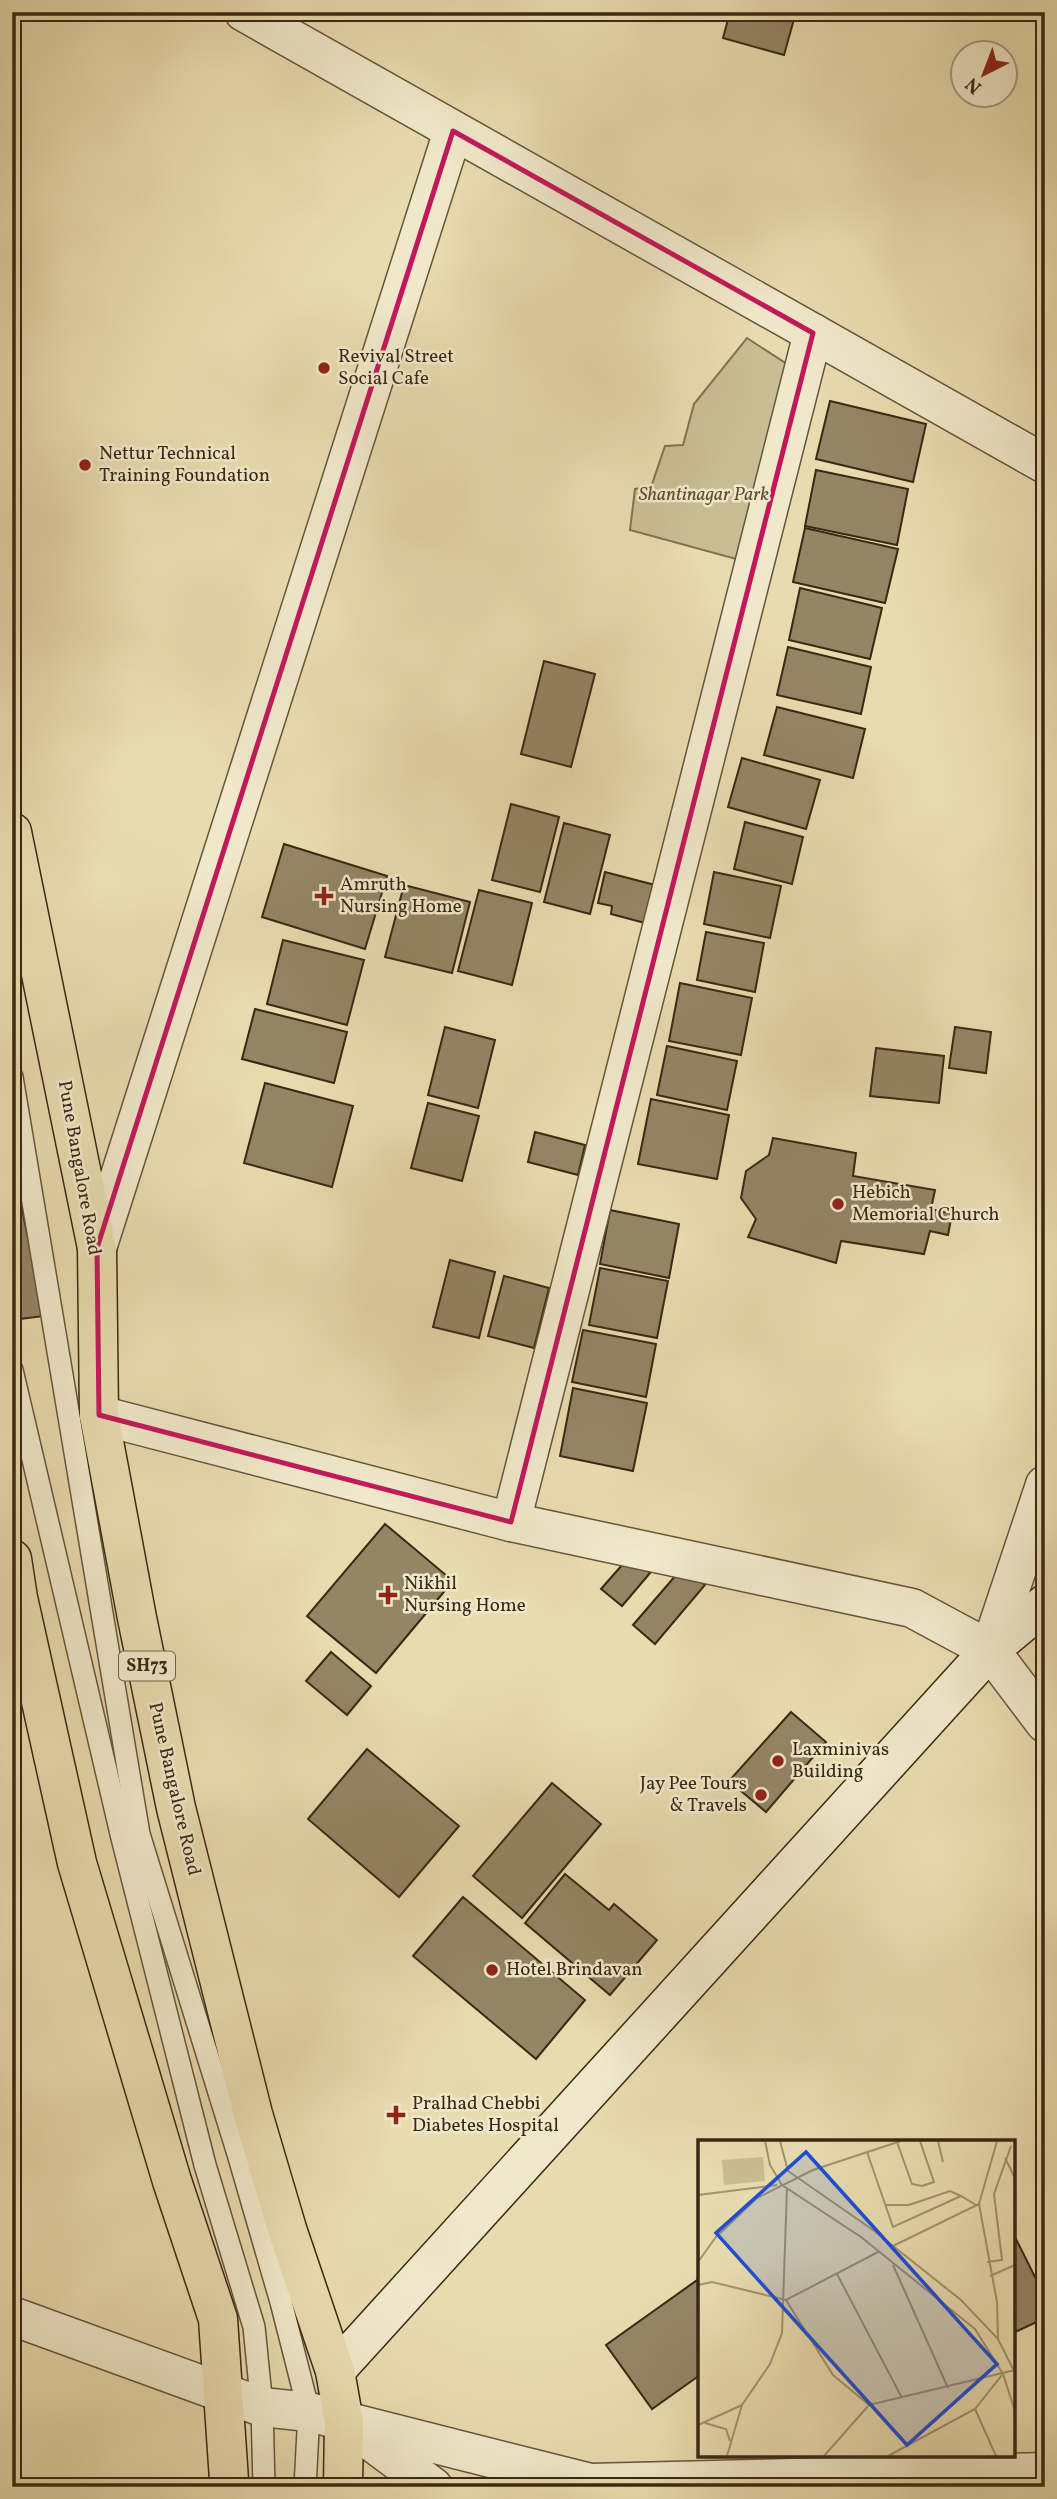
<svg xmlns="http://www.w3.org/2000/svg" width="1057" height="2499" viewBox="0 0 1057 2499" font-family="Vollkorn,serif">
	<rect width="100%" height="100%" fill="#e8dbae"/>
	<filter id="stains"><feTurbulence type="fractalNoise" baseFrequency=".00286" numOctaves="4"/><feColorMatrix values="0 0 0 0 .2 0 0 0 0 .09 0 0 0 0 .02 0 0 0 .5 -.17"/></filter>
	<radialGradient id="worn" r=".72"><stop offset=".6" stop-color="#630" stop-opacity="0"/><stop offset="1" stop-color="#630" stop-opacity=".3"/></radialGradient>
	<!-- green -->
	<path fill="#cabd94" stroke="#827254" stroke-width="2" d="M747 338 793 368 740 560 630 530 635 489 651 487 665 446 683 445 694 404Z"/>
	<!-- building -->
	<g fill="#948564" stroke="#3a2814" stroke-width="2">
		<path d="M730 12H796L784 55 723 38Z"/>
		<path d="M830 401 926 424 913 482 816 459Z"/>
		<path d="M816 470 908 489 897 545 805 526Z"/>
		<path d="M805 528 898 549 885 603 793 582Z"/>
		<path d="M800 588 882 608 870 659 789 640Z"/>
		<path d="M788 647 871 667 861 714 777 695Z"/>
		<path d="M544 661 595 674 571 767 521 754Z"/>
		<path d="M777 707 865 729 853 778 764 755Z"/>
		<path d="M742 758 820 780 806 829 728 807Z"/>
		<path d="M511 804 559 817 540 892 492 880Z"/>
		<path d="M745 822 803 837 792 884 734 869Z"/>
		<path d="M564 823 610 835 590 914 544 902Z"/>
		<path d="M284 844 387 876 365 949 262 917Z"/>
		<path d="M605 872 655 885 645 923 611 914 612 906 598 903Z"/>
		<path d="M714 872 781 886 770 938 704 924Z"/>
		<path d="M404 885 470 902 452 973 385 957Z"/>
		<path d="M479 890 532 903 512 985 458 971Z"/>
		<path d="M706 932 764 943 755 992 697 980Z"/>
		<path d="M283 940 364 960 347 1025 267 1004Z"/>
		<path d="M680 983 752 998 741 1055 669 1041Z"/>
		<path d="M255 1009 347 1032 334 1083 242 1059Z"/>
		<path d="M445 1027 495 1040 478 1108 428 1095Z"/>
		<path d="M955 1027 991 1032 986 1073 949 1068Z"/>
		<path d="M667 1046 737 1061 727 1110 657 1095Z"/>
		<path d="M876 1048 944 1056 939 1103 870 1096Z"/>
		<path d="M265 1083 353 1106 332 1187 244 1163Z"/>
		<path d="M651 1099 729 1115 717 1179 638 1164Z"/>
		<path d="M428 1103 479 1116 462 1181 411 1168Z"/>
		<path d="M535 1132 585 1145 578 1175 528 1162Z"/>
		<path d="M773 1138 856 1153 853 1176 935 1190 931 1209 952 1214 948 1235 930 1231 924 1254 841 1241 836 1263 748 1237 756 1219 741 1198 746 1171 769 1155Z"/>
		<path d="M12 1160 44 1316 12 1320Z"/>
		<path d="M610 1210 679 1224 669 1278 600 1264Z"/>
		<path d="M450 1260 495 1272 479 1338 433 1327Z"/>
		<path d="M600 1268 668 1281 657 1338 589 1325Z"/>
		<path d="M504 1276 549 1288 534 1348 488 1336Z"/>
		<path d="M583 1330 656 1344 646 1397 572 1382Z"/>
		<path d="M573 1388 647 1403 633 1471 560 1456Z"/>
		<path d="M385 1524 453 1581 376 1673 307 1616Z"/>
		<path d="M630 1556 650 1573 622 1606 601 1589Z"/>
		<path d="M683 1567 705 1585 655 1644 633 1625Z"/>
		<path d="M331 1652 371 1686 347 1715 306 1681Z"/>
		<path d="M791 1712 826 1742 766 1812 729 1781Z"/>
		<path d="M367 1749 459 1826 399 1897 308 1819Z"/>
		<path d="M552 1783 601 1824 522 1918 473 1876Z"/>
		<path d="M565 1874 609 1910 614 1904 657 1940 610 1995 525 1923Z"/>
		<path d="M463 1897 585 2000 536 2059 413 1956Z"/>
		<path d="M1013 2233 1045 2297V2318L1013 2333Z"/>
		<path d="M700 2278V2375L652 2409 606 2345Z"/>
	</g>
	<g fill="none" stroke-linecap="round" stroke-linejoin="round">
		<defs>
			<g id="service">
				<path d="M12 1077 139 1834 238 2154 281 2302 309 2412 305 2487"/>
				<path d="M12 1370 122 1838 205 2165 254 2327 262 2407 264 2487"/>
			</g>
			<g id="minor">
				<path d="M244 12 1045 464"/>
				<path d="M97 1248 453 131"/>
				<path d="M1045 1485 990 1650 1045 1723"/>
				<path d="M511 1522 813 333"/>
			</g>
			<g id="tertiary">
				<path d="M99 1415 511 1522 912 1608 990 1650"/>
				<path d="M12 2316 262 2407 309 2412 590 2483 1045 2472"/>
				<path d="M360 2433 433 2487"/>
			</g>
			<path id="secondary" d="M335 2371 990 1650 1045 1604"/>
			<g id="primary">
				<path d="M12 832 97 1248 99 1415 137 1618 176 1808 253 2114 287 2229 335 2371 344 2422 343 2487"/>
				<path d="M12 1559 18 1598 77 1863 172 2181 218 2319 229 2480 227 2487"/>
			</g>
		</defs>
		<!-- service casing -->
		<use href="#service" stroke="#66553a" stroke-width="24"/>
		<!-- minor casing -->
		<use href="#minor" stroke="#66553a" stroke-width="41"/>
		<!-- tertiary casing -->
		<use href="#tertiary" stroke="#66553a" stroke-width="41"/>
		<!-- secondary casing -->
		<use href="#secondary" stroke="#3a2814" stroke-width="41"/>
		<!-- primary casing -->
		<use href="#primary" stroke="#3a2814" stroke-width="41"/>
		<!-- service -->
		<use href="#service" stroke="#f0e8ca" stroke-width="21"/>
		<!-- minor -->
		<use href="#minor" stroke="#f0e8ca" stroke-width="38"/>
		<!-- tertiary -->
		<use href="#tertiary" stroke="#f0e8ca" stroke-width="38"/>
		<!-- secondary -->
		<use href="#secondary" stroke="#f0e8ca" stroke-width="38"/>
		<!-- primary -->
		<use href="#primary" stroke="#e8dbae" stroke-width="38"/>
	</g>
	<!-- marked area -->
	<path fill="none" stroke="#c2185b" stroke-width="5" stroke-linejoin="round" d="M453 131 813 333 511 1522 99 1415 97 1248Z"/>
	<!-- markers -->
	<g fill="#8f2418" stroke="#f0e8ca" stroke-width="2.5">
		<circle cx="324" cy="368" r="7"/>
		<circle cx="85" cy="465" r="7"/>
		<path d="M320.5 885.5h7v7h7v7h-7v7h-7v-7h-7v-7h7z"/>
		<circle cx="838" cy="1204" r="7"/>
		<path d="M384.5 1584.5h7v7h7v7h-7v7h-7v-7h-7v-7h7z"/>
		<circle cx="778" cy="1761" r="7"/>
		<circle cx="761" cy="1795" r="7"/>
		<circle cx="492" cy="1970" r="7"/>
		<path d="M392.5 2104.5h7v7h7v7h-7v7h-7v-7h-7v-7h7z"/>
	</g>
	<g text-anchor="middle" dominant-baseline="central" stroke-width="5" stroke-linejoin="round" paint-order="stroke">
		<!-- shield labels -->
		<rect fill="#f0e8ca" stroke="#71624b" stroke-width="2" x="119" y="1651.5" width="56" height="29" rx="5"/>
		<g font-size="18" font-weight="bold" fill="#3a2814">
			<text x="147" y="1666">SH73</text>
		</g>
		<!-- poi labels -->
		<g font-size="19" fill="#3a2814" stroke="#f0e8ca" text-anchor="start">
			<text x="338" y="357">Revival Street<tspan x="338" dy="22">Social Cafe</tspan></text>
			<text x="99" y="454">Nettur Technical<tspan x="99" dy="22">Training Foundation</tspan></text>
			<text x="340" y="885">Amruth<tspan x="340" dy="22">Nursing Home</tspan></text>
			<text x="852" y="1193">Hebich<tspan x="852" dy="22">Memorial Church</tspan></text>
			<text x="404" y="1584">Nikhil<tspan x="404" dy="22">Nursing Home</tspan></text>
			<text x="792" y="1750">Laxminivas<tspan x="792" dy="22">Building</tspan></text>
			<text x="747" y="1784" text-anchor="end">Jay Pee Tours<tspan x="747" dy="22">&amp; Travels</tspan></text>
			<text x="506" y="1970">Hotel Brindavan</text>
			<text x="412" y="2104">Pralhad Chebbi<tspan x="412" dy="22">Diabetes Hospital</tspan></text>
		</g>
		<!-- park labels -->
		<g font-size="19" font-style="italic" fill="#5e4d34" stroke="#f0e8ca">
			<text x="704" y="495">Shantinagar Park</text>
		</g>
		<!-- street labels -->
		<g font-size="19" fill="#3a2814" stroke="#f0e8ca">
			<text transform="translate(79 1168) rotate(80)">Pune Bangalore Road</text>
			<text transform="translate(174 1789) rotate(77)">Pune Bangalore Road</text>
		</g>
	</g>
	<!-- overview -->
	<g transform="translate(698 2140)">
		<rect width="317" height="317" fill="#e8dbae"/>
		<path d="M65 17 67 41 26 45 24 20Z" fill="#cabd94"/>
		<path fill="none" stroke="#a29370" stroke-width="2" d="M67 1 72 25 84 45 163 97 277 189 305 234 317 271M82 1 90 31 175 90 263 160 300 199 317 233M240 1 245 22M199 2 214 44 224 46 236 42 222 1M169 12 195 87 263 56 278 65M307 18 317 38M0 55 79 45M281 64 299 162 300 199M188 65H211L252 51 263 56M195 106 281 64 299 1M0 122 18 97 59 58 115 30 203 1M289 122 304 120 296 54 313 6M195 125 250 248M139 134 204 258M292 136 317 125M0 145 14 142 88 160 182 111M88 160 135 235 171 265 317 230M277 269 298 316M7 283 28 289 32 301M0 285 44 265M29 316 44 265 72 224 84 193 89 48M126 316 171 265M190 316 277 269 304 235"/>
		<path fill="#1d4ed8" fill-opacity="0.15" stroke="#1d4ed8" stroke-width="3.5" d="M108 12 299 224 209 305 18 93Z"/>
		<rect width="317" height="317" fill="none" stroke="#3a2814" stroke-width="3.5"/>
	</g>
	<!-- margin -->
	<rect width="1057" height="2499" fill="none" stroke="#e8dbae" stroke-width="42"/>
	<rect x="14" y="14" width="1029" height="2471" fill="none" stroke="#3a2814" stroke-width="3.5"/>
	<rect x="21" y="21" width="1015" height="2457" fill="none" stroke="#3a2814" stroke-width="2"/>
	<!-- north arrow -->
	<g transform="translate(984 74) rotate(222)"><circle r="33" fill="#f0e8ca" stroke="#a79b81" stroke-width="2"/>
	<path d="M0-5L12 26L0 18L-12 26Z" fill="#8f2418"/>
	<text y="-10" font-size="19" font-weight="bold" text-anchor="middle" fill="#3a2814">N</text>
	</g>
	<rect width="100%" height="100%" filter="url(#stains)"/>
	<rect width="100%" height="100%" fill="url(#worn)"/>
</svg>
